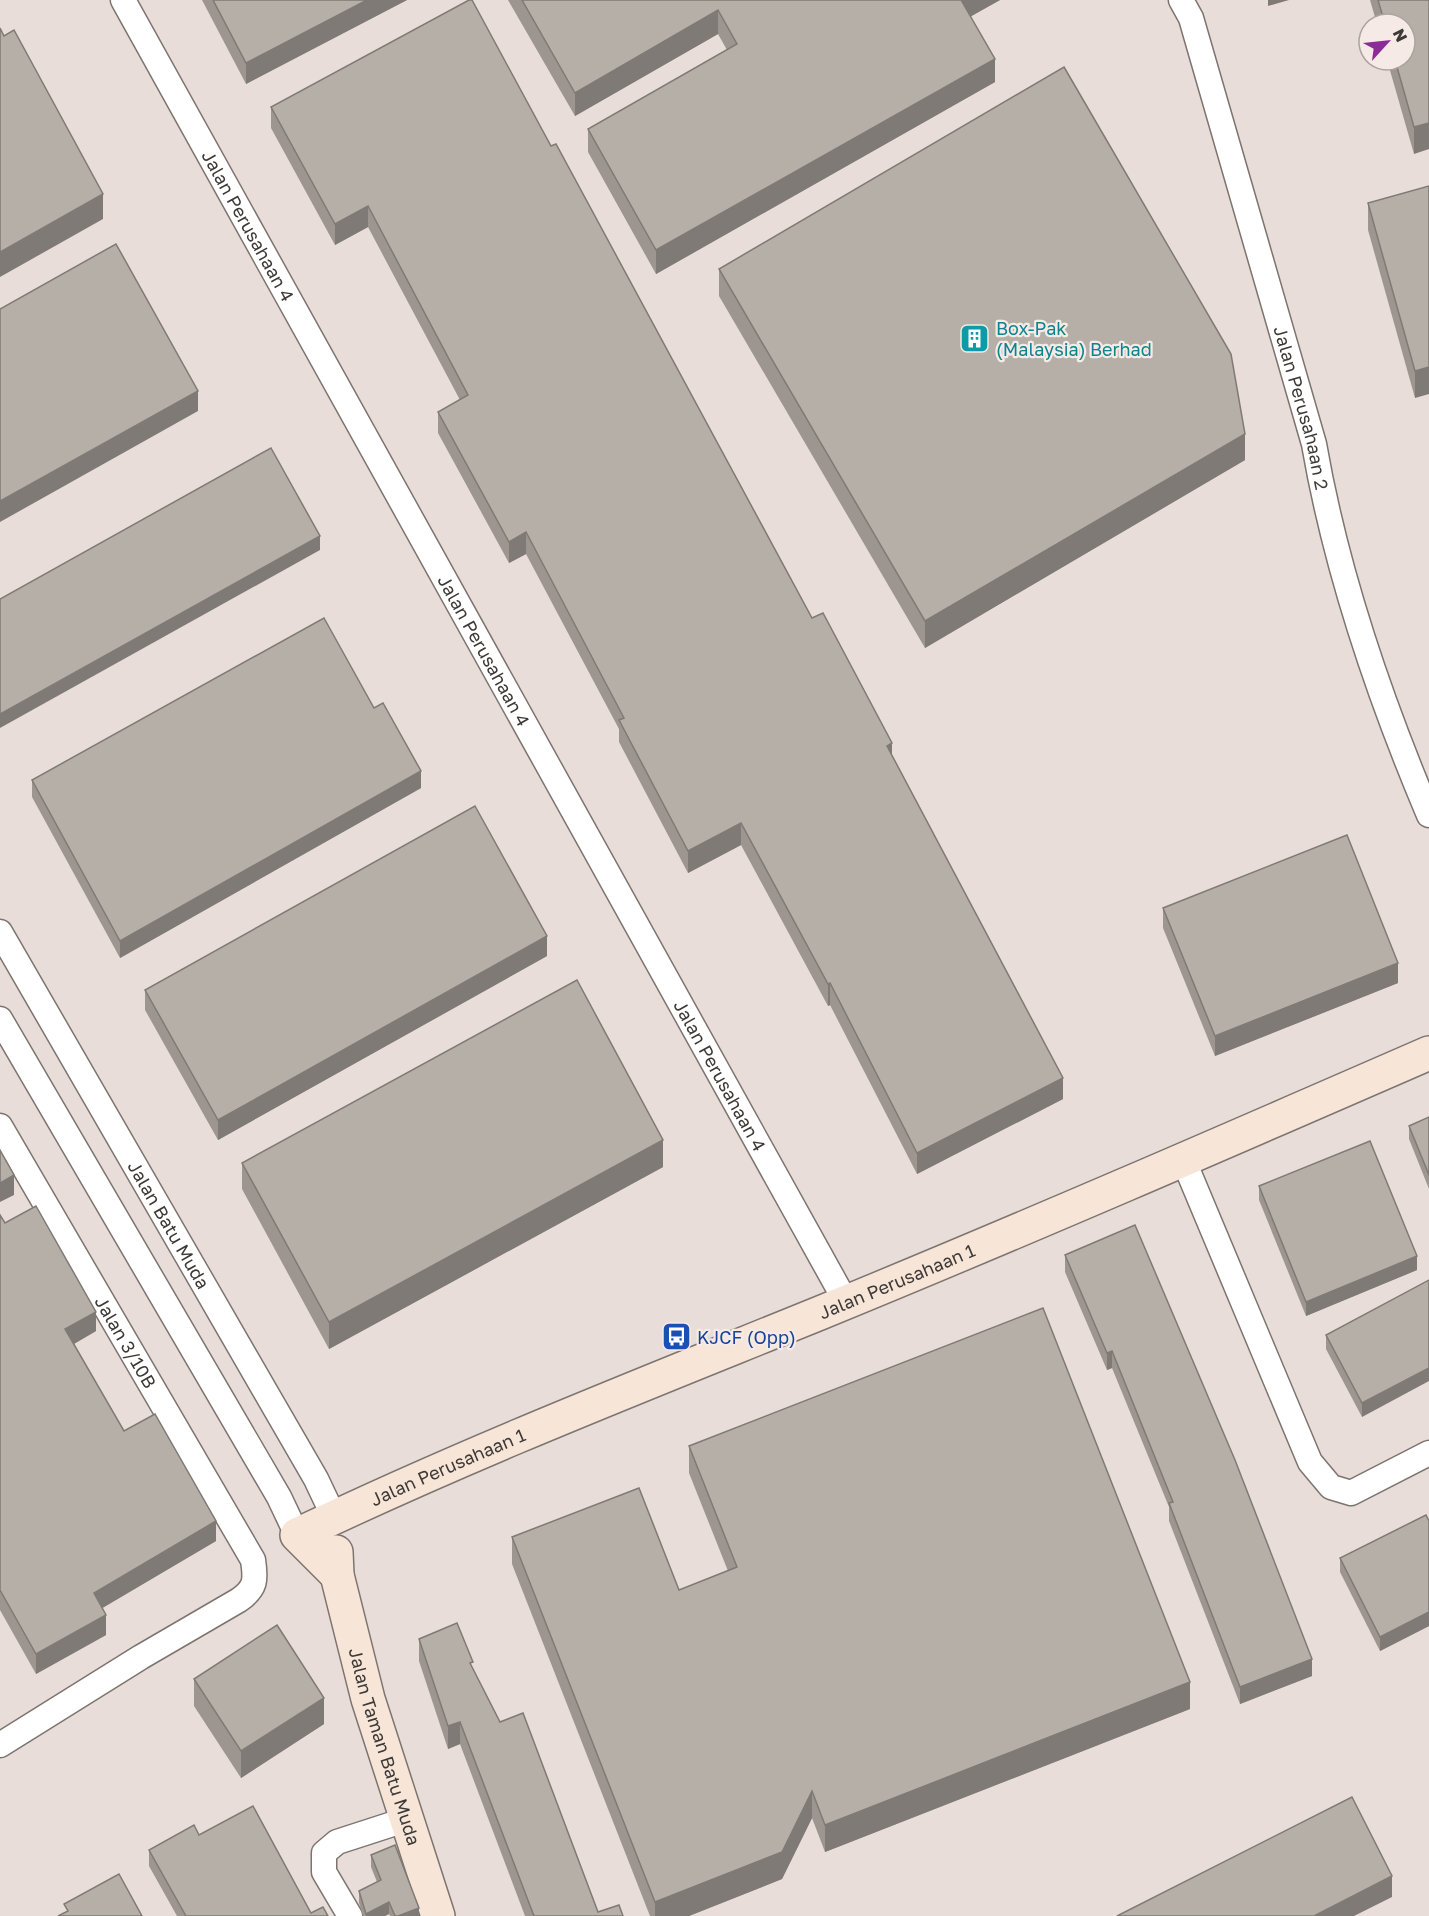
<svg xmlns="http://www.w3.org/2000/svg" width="1429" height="1916" viewBox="0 0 1429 1916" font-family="'Golos Text',sans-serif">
	<rect width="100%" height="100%" fill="#e8ddd8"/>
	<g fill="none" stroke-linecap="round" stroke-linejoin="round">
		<defs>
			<g id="street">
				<path id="s1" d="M123 0 846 1302"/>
				<path id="s2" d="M1181 0 1191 18 1314 444C1336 571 1379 697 1429 815"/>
				<path id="s3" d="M0 932 316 1479 334 1517"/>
				<path d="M0 1019 279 1497 297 1535"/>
				<path id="s4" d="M0 1126 253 1560C256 1580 256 1588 239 1600L141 1657 0 1745"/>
				<path d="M1183 1159 1310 1462 1331 1487 1351 1493 1429 1453"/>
				<path d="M350 1916 324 1872V1853L337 1842 408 1819"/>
			</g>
			<g id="secondary">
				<path id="s5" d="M336 1552 337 1575 368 1699 438 1916"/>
				<path id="s6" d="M337 1575 297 1535C468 1453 645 1384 820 1313 1025 1229 1227 1141 1429 1053"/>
			</g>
		</defs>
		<!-- street casing -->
		<use href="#street" stroke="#7d7470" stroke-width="27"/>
		<!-- secondary casing -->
		<use href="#secondary" stroke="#7d7470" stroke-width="36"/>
		<!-- street -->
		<use href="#street" stroke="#fff" stroke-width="24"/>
		<!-- secondary -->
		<use href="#secondary" stroke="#f7e6d8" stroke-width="33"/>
	</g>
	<!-- wall -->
	<g fill="#9d9690">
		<path d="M202 0H407L246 84Z"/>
		<path d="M508 0H1000L971 16 995 82 656 274 588 152V129L727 50 718 34 575 116Z"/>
		<path d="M1370 0H1429L1414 154 1387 60H1405V24H1377Z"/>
		<path d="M271 107 551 146 812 618 892 755 1063 1099 917 1174 830 1005 828 1006 741 845 688 873 619 742V729L526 554 509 563 438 433V412L460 400 368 227 335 245 271 128Z"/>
		<path d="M1429 186 1415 398 1368 230V203Z"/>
		<path d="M719 269 1245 460 925 648 719 296Z"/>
		<path d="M374 708 421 788 120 958 32 797V780Z"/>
		<path d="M1163 908 1398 983 1215 1056 1163 928Z"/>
		<path d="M547 956 218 1140 145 1010V990Z"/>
		<path d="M1429 1117V1189L1409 1139V1126Z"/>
		<path d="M242 1163 663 1167 329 1349 242 1189Z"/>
		<path d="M1259 1186 1417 1270 1306 1316 1259 1200Z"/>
		<path d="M0 1215 5 1223 96 1331 74 1344 124 1431 216 1541 102 1608 106 1635 36 1674 0 1610Z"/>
		<path d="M1065 1255 1312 1676 1240 1704 1169 1521V1507L1112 1368 1107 1370 1065 1272Z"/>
		<path d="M1429 1280 1362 1417 1326 1349V1335Z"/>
		<path d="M689 1446 1190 1709 825 1852 812 1818 782 1879 689 1916H650L512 1564V1537L679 1590 728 1571 689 1473Z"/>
		<path d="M1429 1521V1626L1380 1651 1340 1572V1558Z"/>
		<path d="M419 1639 473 1669 598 1912 623 1916H525L460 1744 448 1749 419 1661Z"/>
		<path d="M194 1679 324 1724 241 1778 194 1706Z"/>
		<path d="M199 1835 311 1913 328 1916H177L149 1866V1850Z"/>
		<path d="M371 1855 419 1916H390L389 1914 385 1916H363L359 1903V1891L377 1882 371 1867Z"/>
	</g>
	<!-- shaded-wall -->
	<g fill="#7f7a75">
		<path d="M367 0H407L246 84V63Z"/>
		<path d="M961 0H1000L961 22Z"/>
		<path d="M1268 0H1289L1268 6Z"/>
		<path d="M718 10V34L575 116V93Z"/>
		<path d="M995 59V82L656 274V250Z"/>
		<path d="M1429 123V149L1414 154V127Z"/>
		<path d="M103 194V219L0 277V252Z"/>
		<path d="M368 206V227L335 245V224Z"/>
		<path d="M1429 367V394L1415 398V371Z"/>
		<path d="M198 391V411L0 522V501Z"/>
		<path d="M1245 434V460L925 648V621Z"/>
		<path d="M526 532V554L509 563V542Z"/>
		<path d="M320 536V550L0 728V714Z"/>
		<path d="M892 743V765L887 746Z"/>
		<path d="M421 771V788L120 958V941Z"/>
		<path d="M741 823V845L688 873V851Z"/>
		<path d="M547 936V956L218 1140V1120Z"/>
		<path d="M1398 963V983L1215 1056V1036Z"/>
		<path d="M830 983V1005L828 1006V984Z"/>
		<path d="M1063 1078V1099L917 1174V1153Z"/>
		<path d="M663 1140V1167L329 1349V1322Z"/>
		<path d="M14 1175V1195L0 1202V1183Z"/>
		<path d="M1417 1256V1270L1306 1316V1302Z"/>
		<path d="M96 1312V1331L65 1349V1329Z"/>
		<path d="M1112 1351V1368L1107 1370V1353Z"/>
		<path d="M1429 1368V1381L1362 1417V1403Z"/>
		<path d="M216 1521V1541L94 1613V1593Z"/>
		<path d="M1429 1612V1626L1380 1651V1637Z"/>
		<path d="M106 1615V1635L36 1674V1654Z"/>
		<path d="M1312 1659V1676L1240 1704V1687Z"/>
		<path d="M1190 1682V1709L825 1852V1825Z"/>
		<path d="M324 1698V1724L241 1778V1751Z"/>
		<path d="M460 1722V1744L448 1749V1726Z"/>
		<path d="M812 1791V1818L782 1879 689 1916H655V1902Z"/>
		<path d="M1392 1876V1897L1354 1916H1314Z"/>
		<path d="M389 1902V1914L385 1916H366V1914Z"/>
		<path d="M419 1908V1916H398Z"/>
	</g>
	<!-- building -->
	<g fill="#b6afa7" stroke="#7f7a75" stroke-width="1.5">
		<path d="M213 0H367L246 63Z"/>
		<path d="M469 0H472L551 146 556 144 812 618 823 613 892 743 887 746 1063 1078 917 1153 830 983 828 984 741 823 688 851 619 720 624 718 526 532 509 542 438 412 468 395 368 206 335 224 271 107Z"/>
		<path d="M522 0H961L995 59 656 250 588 129 737 44 718 10 575 93Z"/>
		<path d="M1378 0H1429V123L1414 127 1395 60H1405V24H1385Z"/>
		<path d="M0 28 4 36 14 30 103 194 0 252Z"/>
		<path d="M1064 67 1231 354 1245 434 925 621 719 269Z"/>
		<path d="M1429 186V367L1415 371 1368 203Z"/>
		<path d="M116 244 198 391 0 501V309Z"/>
		<path d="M271 448 320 536 0 714V599Z"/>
		<path d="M324 618 374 708 383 703 421 771 120 941 32 780Z"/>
		<path d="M475 806 547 936 218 1120 145 990Z"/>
		<path d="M1347 835 1398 963 1215 1036 1163 908Z"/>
		<path d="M577 980 663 1140 329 1322 242 1163Z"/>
		<path d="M1429 1117V1175L1409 1126Z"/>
		<path d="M1370 1141 1417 1256 1306 1302 1259 1186Z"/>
		<path d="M0 1150 14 1175 0 1183Z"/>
		<path d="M36 1206 96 1312 65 1329 124 1431 155 1414 216 1521 94 1593 106 1615 36 1654 0 1590V1215L5 1223Z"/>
		<path d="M1135 1225 1235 1460 1312 1659 1240 1687 1169 1503 1173 1502 1112 1351 1107 1353 1065 1255Z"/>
		<path d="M1429 1280V1368L1362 1403 1326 1335Z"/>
		<path d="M1043 1308 1190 1682 825 1825 812 1791 782 1852 655 1902 512 1537 639 1488 679 1590 737 1567 689 1446Z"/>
		<path d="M1426 1515 1429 1521V1612L1380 1637 1340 1558Z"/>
		<path d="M457 1623 473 1662 470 1663 500 1722 523 1713 598 1912 619 1905 623 1916H534L460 1722 448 1726 419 1639Z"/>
		<path d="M277 1625 324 1698 241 1751 194 1679Z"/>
		<path d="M1352 1797 1392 1876 1314 1916H1117Z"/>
		<path d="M253 1806 311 1913 323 1907 328 1916H186L149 1850 194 1825 199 1835Z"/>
		<path d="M395 1845 419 1908 398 1916H395L389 1902 366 1914 359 1891 381 1880 371 1855Z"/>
		<path d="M119 1874 142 1916H58L68 1911 64 1904Z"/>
	</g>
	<!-- icons -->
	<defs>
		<symbol id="building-square" viewBox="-11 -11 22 22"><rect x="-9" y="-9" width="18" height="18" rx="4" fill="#0f9aa8" stroke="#f5eae5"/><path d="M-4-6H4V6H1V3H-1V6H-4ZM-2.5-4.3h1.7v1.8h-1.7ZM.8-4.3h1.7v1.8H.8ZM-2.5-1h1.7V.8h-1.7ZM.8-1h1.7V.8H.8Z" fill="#fff"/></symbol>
		<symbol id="bus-square" viewBox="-11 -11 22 22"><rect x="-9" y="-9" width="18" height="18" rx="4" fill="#1a4fb4" stroke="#f5eae5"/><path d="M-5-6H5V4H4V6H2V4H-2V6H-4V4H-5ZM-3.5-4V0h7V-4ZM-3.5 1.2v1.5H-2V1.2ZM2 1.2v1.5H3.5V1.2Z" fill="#fff"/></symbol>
	</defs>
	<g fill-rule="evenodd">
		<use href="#building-square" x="958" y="322" width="33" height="33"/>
		<use href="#bus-square" x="660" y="1320" width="33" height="33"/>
	</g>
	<g text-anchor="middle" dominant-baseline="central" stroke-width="4.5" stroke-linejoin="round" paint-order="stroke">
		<!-- street labels -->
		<g font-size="18" fill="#3d3937" stroke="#f5eae5">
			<text stroke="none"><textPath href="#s1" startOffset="258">Jalan Perusahaan 4</textPath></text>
			<text stroke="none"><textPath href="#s2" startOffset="426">Jalan Perusahaan 2</textPath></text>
			<text stroke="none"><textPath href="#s1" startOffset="744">Jalan Perusahaan 4</textPath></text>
			<text stroke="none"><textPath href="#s1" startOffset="1230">Jalan Perusahaan 4</textPath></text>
			<text stroke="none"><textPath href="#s3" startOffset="338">Jalan Batu Muda</textPath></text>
			<text stroke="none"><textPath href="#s6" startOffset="708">Jalan Perusahaan 1</textPath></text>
			<text stroke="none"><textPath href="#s4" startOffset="250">Jalan 3/10B</textPath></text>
			<text stroke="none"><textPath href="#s6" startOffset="222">Jalan Perusahaan 1</textPath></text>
			<text stroke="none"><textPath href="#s5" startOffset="201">Jalan Taman Batu Muda</textPath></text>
		</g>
		<!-- culture labels -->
		<g font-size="18" fill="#0d838f" stroke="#f5eae5" text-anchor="start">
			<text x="996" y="328">Box-Pak<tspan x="996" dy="21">(Malaysia) Berhad</tspan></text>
		</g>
		<!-- transit labels -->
		<g font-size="18" fill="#164399" stroke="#f5eae5" text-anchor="start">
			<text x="697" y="1337">KJCF (Opp)</text>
		</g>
	</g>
	<!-- north arrow -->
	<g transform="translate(1387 42) rotate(63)"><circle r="28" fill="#f5eae5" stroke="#aba39f" stroke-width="1.5"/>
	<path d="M0-4.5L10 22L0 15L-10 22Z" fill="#8c2d97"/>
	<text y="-9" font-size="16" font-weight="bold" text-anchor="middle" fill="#3d3937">N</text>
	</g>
</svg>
